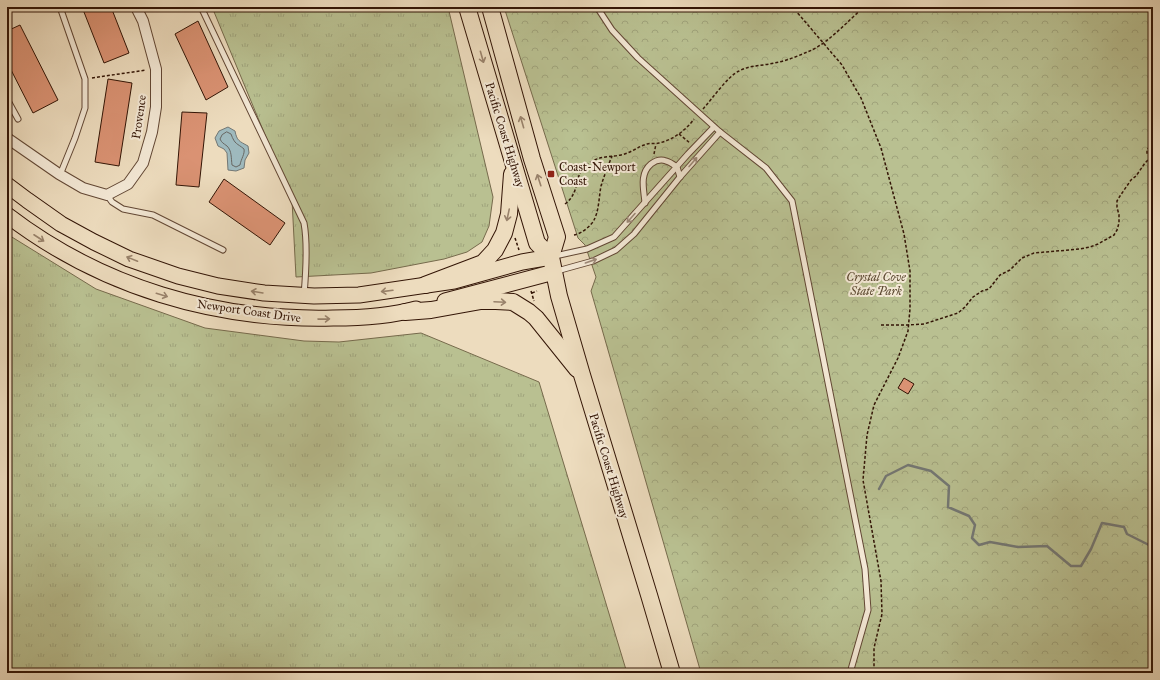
<svg xmlns="http://www.w3.org/2000/svg" width="1160" height="680" viewBox="0 0 1160 680" font-family="'IM FELL Great Primer',serif">
	<defs>
		<pattern id="grass-tufts" width="24" height="20" patternUnits="userSpaceOnUse"><rect width="24" height="20" fill="#b9c091"/><path d="M3 7l-1-3M5 7V3M7 7l1-3M15 17l-1-3M17 17v-4M19 17l1-3" fill="none" stroke="#a0a47c"/></pattern>
		<pattern id="park-crowns" width="20" height="18" patternUnits="userSpaceOnUse"><rect width="20" height="18" fill="#b9c091"/><path d="M2 6a3 3 0 1 1 6 0M12 15a3 3 0 1 1 6 0" fill="none" stroke="#a0a47c"/></pattern>
	</defs>
	<rect width="100%" height="100%" fill="#eddcbe"/>
	<filter id="stains"><feTurbulence type="fractalNoise" baseFrequency=".005" numOctaves="4"/><feColorMatrix values="0 0 0 0 .2 0 0 0 0 .09 0 0 0 0 .02 0 0 0 .5 -.17"/></filter>
	<radialGradient id="worn" r=".72"><stop offset=".6" stop-color="#630" stop-opacity="0"/><stop offset="1" stop-color="#630" stop-opacity=".3"/></radialGradient>
	<!-- grass -->
	<g fill="url(#grass-tufts)" stroke="#766a4c">
		<path d="M212 7H448L493 197 489 226 482 242 467 252 444 259 371 273 296 277 292 200Z"/>
		<path d="M7 234 96 289 205 328 304 341 339 342 421 333 539 382 627 673H7Z"/>
	</g>
	<!-- park -->
	<path fill="url(#park-crowns)" stroke="#766a4c" d="M504 7H1153V673H701L591 291 596 277 585 245 578 238Z"/>
	<!-- water -->
	<path fill="#9eb9bd" stroke="#737774" d="M228 127 235 131C237 141 239 141 248 146L249 153 245 160 244 168 236 171 228 170 227 153 224 149 218 146 215 138 219 131Z"/>
	<g fill="none" stroke-linecap="round" stroke-linejoin="round">
		<!-- shore -->
		<path stroke="#686762" stroke-width="1" d="M227 132 231 134C235 145 237 143 244 149 245 154 241 159 240 165L236 167 232 165C231 158 232 151 227 146 223 143 222 143 220 139L222 135Z"/>
		<!-- stream -->
		<g stroke="#737774" stroke-width="2.5">
			<path d="M879 489 886 476 908 465 931 471 949 486 948 507 969 516 975 525 972 538 979 545 990 542 1018 547 1047 546 1071 566H1081L1091 549 1102 523 1124 527 1127 534 1153 547"/>
			<path d="M1153 550 1151 557 1153 558"/>
		</g>
	</g>
	<!-- building -->
	<g fill="#da9273" stroke="#331506">
		<path d="M82 7H111L129 53 104 63Z"/>
		<path d="M198 21 228 87 206 100 175 34Z"/>
		<path d="M20 25 58 100 33 113 7 62V31Z"/>
		<path d="M108 79 132 83 119 166 95 162Z"/>
		<path d="M182 112 207 113 199 187 176 185Z"/>
		<path d="M224 179 285 223 270 245 209 202Z"/>
		<path d="M904 378 914 384 908 394 898 388Z"/>
	</g>
	<g fill="none" stroke-linecap="round" stroke-linejoin="round">
		<defs>
			<g id="service">
				<path d="M201 7 304 223C308 245 306 272 304 295"/>
				<path d="M597 7 612 30 638 58 720 132 766 168 792 201 865 569 868 610 850 673"/>
				<path d="M7 99 18 119"/>
				<path d="M59 174 62 170 75 138 85 108V79L60 7"/>
				<path d="M107 195 112 202 123 209 153 215 223 250"/>
				<path d="M645 203C644 190 639 174 651 164 655 161 661 159 666 161 670 162 674 165 677 167L680 177"/>
				<path d="M555 256 587 249 614 237 688 154 714 127"/>
				<path d="M557 271 593 261 616 250 634 234 680 177 720 132"/>
			</g>
			<path id="minor" d="M7 138 59 174 83 188 107 195 128 184 143 163 152 132 156 107V69L143 21 136 7"/>
			<g id="primary">
				<path d="M7 185 27 200 61 224 94 242 129 259 178 276 218 286 264 293 314 296 359 295 454 281 522 262 551 257"/>
				<path d="M7 215C101 287 215 321 333 318 360 318 391 316 416 309"/>
				<path d="M445 301 554 272"/>
			</g>
			<g id="trunk">
				<path d="M467 7 537 243 551 257"/>
				<path d="M490 7 532 159 557 237 551 257 559 296 582 375 649 595 672 673"/>
				<path d="M425 285 483 263 495 250 504 233 509 214 512 174"/>
				<path d="M405 312 431 310 481 301H496L513 302 529 312 536 318 577 369"/>
			</g>
		</defs>
		<!-- service casing -->
		<use href="#service" stroke="#624734" stroke-width="7"/>
		<!-- minor casing -->
		<use href="#minor" stroke="#624734" stroke-width="12"/>
		<!-- primary casing -->
		<use href="#primary" stroke="#331506" stroke-width="17"/>
		<!-- trunk casing -->
		<use href="#trunk" stroke="#331506" stroke-width="18"/>
		<!-- path -->
		<g stroke="#331506" stroke-width="1.5" stroke-dasharray="3 2" stroke-linecap="butt">
			<path d="M790 7 796 11 842 65 861 98 881 148 904 234 910 271V309L908 331 898 358 874 405 867 435 863 480 881 581 882 614 874 648V673"/>
			<path d="M92 78 146 70"/>
			<path d="M703 109C712 99 728 76 739 71 750 65 762 66 774 63 787 61 800 55 812 50 830 41 849 20 864 7"/>
			<path d="M679 134 690 143"/>
			<path d="M654 154 656 144"/>
			<path d="M1150 158 1147 153V150L1153 142"/>
			<path d="M565 204C582 191 572 174 589 163 599 156 610 157 621 155 631 153 639 146 647 144 651 143 655 144 659 143 673 140 686 130 694 119"/>
			<path d="M574 235C581 234 591 226 594 220 599 211 599 196 601 186 604 176 608 166 612 156"/>
			<path d="M515 238 519 250"/>
			<path d="M531 291 534 301"/>
			<path d="M532 293 537 291"/>
			<path d="M881 325H908L924 324 958 313 965 307 973 297 982 291 989 289 1000 275 1010 270 1022 258 1034 253 1080 249 1090 247 1098 244 1114 235 1117 230 1119 223V215L1117 207V201L1120 196 1131 180 1136 176 1145 163 1153 155"/>
		</g>
		<!-- service -->
		<use href="#service" stroke="#f3e8d5" stroke-width="5"/>
		<!-- minor -->
		<use href="#minor" stroke="#f3e8d5" stroke-width="10"/>
		<!-- primary -->
		<use href="#primary" stroke="#eddcbe" stroke-width="15"/>
		<!-- trunk -->
		<use href="#trunk" stroke="#eddcbe" stroke-width="16"/>
	</g>
	<!-- one-way arrows -->
	<defs><path id="oneway-shaft" d="M-6 0H5M1.5-3L5.5 0L1.5 3" fill="none" stroke-width="1.6" stroke-linecap="round" stroke-linejoin="round"/></defs>
	<g stroke="#99826b">
		<use href="#oneway-shaft" transform="translate(482 57) rotate(74)"/>
		<use href="#oneway-shaft" transform="translate(522 122) rotate(-106)"/>
		<use href="#oneway-shaft" transform="translate(539 180) rotate(-108)"/>
		<use href="#oneway-shaft" transform="translate(508 215) rotate(102)"/>
		<use href="#oneway-shaft" transform="translate(39 238) rotate(33)"/>
		<use href="#oneway-shaft" transform="translate(132 259) rotate(-158)"/>
		<use href="#oneway-shaft" transform="translate(387 291) rotate(173)"/>
		<use href="#oneway-shaft" transform="translate(257 292) rotate(-171)"/>
		<use href="#oneway-shaft" transform="translate(162 295) rotate(17)"/>
		<use href="#oneway-shaft" transform="translate(500 302) rotate(3)"/>
		<use href="#oneway-shaft" transform="translate(324 319) rotate(-1)"/>
	</g>
	<g stroke="#9d8978">
		<use href="#oneway-shaft" transform="translate(693 162) rotate(-49)"/>
		<use href="#oneway-shaft" transform="translate(631 218) rotate(132)"/>
		<use href="#oneway-shaft" transform="translate(591 261) rotate(-19)"/>
	</g>
	<!-- markers -->
	<rect fill="#8f2418" stroke="#f3e8d5" stroke-width="1.5" x="547" y="170" width="8" height="8" rx="2"/>
	<g text-anchor="middle" dominant-baseline="central" stroke-width="4" stroke-linejoin="round" paint-order="stroke">
		<!-- street labels -->
		<g font-size="12" fill="#331506" stroke="#f3e8d5">
			<text transform="translate(139 117) rotate(-82)">Provence</text>
			<text transform="translate(505 135) rotate(73)">Pacific Coast Highway</text>
			<text transform="translate(249 311) rotate(8)">Newport Coast Drive</text>
			<text transform="translate(609 466) rotate(73)">Pacific Coast Highway</text>
		</g>
		<!-- poi labels -->
		<g font-size="12" fill="#331506" stroke="#f3e8d5" text-anchor="start">
			<text x="559" y="167">Coast-Newport<tspan x="559" dy="14">Coast</tspan></text>
		</g>
		<!-- park labels -->
		<g font-size="12" font-style="italic" fill="#5b4830" stroke="#f3e8d5">
			<text x="876" y="277">Crystal Cove<tspan x="876" dy="14">State Park</tspan></text>
		</g>
	</g>
	<!-- margin -->
	<rect width="1160" height="680" fill="none" stroke="#eddcbe" stroke-width="24"/>
	<rect x="8" y="8" width="1144" height="664" fill="none" stroke="#331506" stroke-width="2"/>
	<rect x="12" y="12" width="1136" height="656" fill="none" stroke="#331506"/>
	<rect width="100%" height="100%" filter="url(#stains)"/>
	<rect width="100%" height="100%" fill="url(#worn)"/>
</svg>
